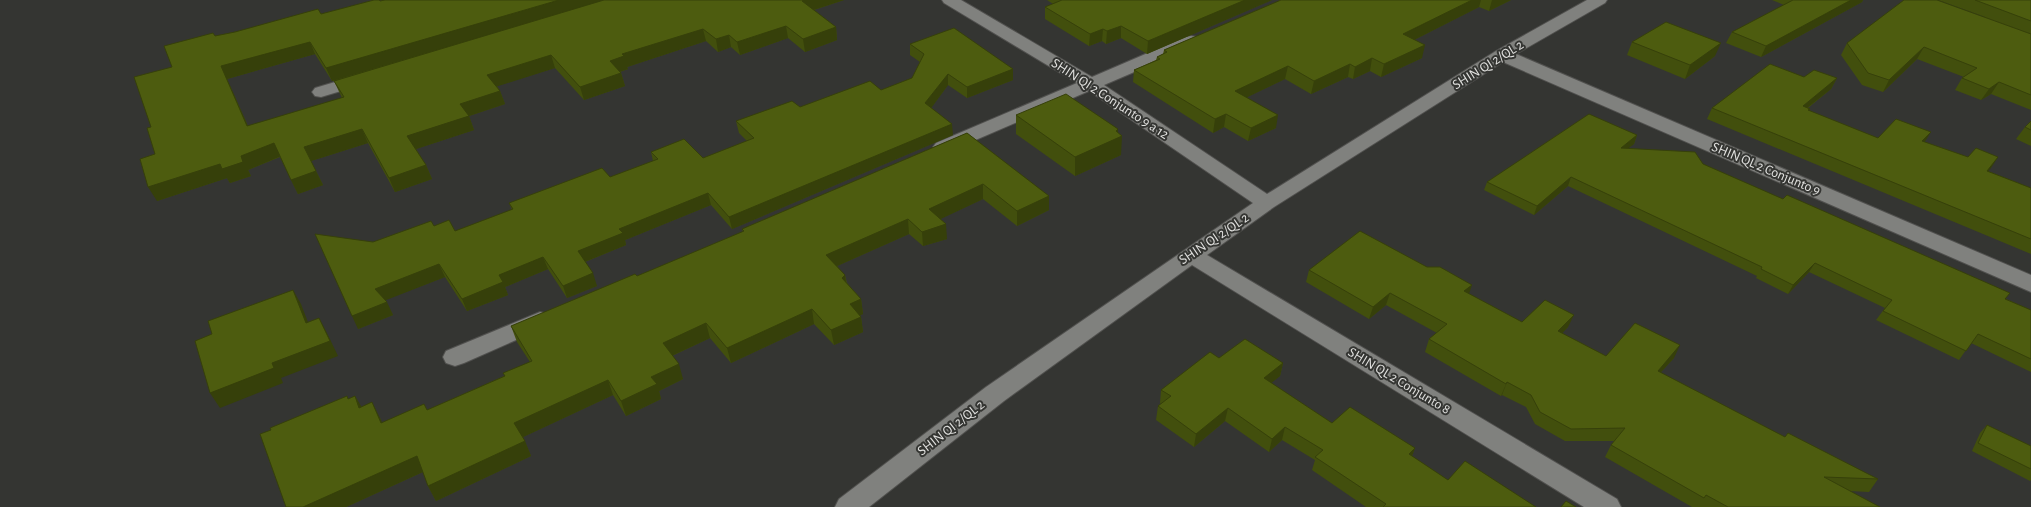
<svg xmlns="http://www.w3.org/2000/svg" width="2031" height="507" viewBox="0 0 2031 507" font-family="'Alegreya Sans',sans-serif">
	<rect width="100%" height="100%" fill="#343532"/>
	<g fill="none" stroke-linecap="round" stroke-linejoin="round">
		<defs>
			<g id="minor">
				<path d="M942 0H961L1092 77 1185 37 1191 36 1197 37 1200 41 1197 45 1104 85 1267 194 1496 51 1587 0H1607L1605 3 1516 54 2031 275V292L1503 62 1274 207 1207 255 1617 499 1621 507H1584L1192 265 1004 401 869 507H835L839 499 986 387 1253 203 1089 91 950 151 943 153 936 151 933 147 936 143 1077 83 944 3Z"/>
				<path d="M365 73 371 74 374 78 371 82 321 97 315 96 312 92 315 88Z"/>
				<path d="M540 312 548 314 552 320 548 326 464 363 455 366 446 363 443 357 446 351Z"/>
			</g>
		</defs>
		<!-- minor casing -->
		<use href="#minor" stroke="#50504e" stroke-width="2"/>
		<!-- minor -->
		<use href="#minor" fill="#80817e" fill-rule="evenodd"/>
	</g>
	<!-- wall -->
	<g fill="#424f0d" fill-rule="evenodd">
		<path d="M385 0H844L814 10 836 27 837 40 805 52 788 38 740 55 731 47 718 52 706 41 627 67 628 69 620 72 621 73 625 86 584 100 555 68 497 86 500 91 505 104 469 116 474 130 416 149 426 165 432 179 395 192 368 143 311 161 323 185 298 194 280 157 248 170 251 176 230 183 227 178 157 201 155 154 151 127 172 67 215 36ZM315 54 332 81H334L342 98 248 126 227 79Z"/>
		<path d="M1047 0H1272L1147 54 1121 38 1106 44 1102 41 1089 46 1045 19V7L1053 4Z"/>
		<path d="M1281 0H1511L1489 11 1479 7 1414 40 1422 58 1381 77 1370 71 1353 79 1348 77 1311 94 1285 79 1247 97 1276 128 1248 141 1224 127 1213 133 1133 82 1134 70 1156 60 1157 57 1163 54 1164 50Z"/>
		<path d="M1772 0H1863L1862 2 1761 57 1726 43 1732 32 1784 5Z"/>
		<path d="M1938 0H2031V110L1991 94 1981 100 1955 90 1962 78 1964 77 1917 59 1883 92 1862 85 1841 55 1847 43 1985 17Z"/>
		<path d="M1632 42 1715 56 1685 79 1627 55Z"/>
		<path d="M910 44 1013 69V80L967 98 948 85 931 108 953 135 732 229 711 205 625 240 626 245 585 262 597 286 567 298 548 269 505 287 508 295 467 311 445 277 385 300 393 315 358 329 373 242 434 226 455 231 512 210 509 203 610 177 653 161 651 152 703 158 747 141 739 133 736 121 881 90 912 78 920 62 910 55Z"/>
		<path d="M1804 77 1837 78 1831 89 1808 108 1810 109 1809 111 1878 138 1925 142 1968 157H1998L1988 171 2031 188V254L1707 119 1712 108Z"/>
		<path d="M1016 115 1118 132 1121 155 1075 176 1016 134Z"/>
		<path d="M2031 121V146L2016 139 2025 127Z"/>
		<path d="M967 133 1049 196V210L1017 226 983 199 940 219 947 239 923 246 909 234 837 266 845 275 847 283 861 299 863 314 860 315 861 317 863 332 834 345 814 324 731 363 710 338 672 356 683 379 659 391 661 399 626 416 613 395 523 437 531 456 436 501 428 486 423 472 346 507H286L349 399 355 396 361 407 380 418 382 423 427 410 504 376 530 362 517 342 511 326 637 276 743 232 742 229Z"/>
		<path d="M1637 135 1634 144 1628 148 1703 164 2031 310V372L1971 343 1959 360 1876 320 1885 308 1809 272 1788 294 1756 278 1757 276 1568 186 1534 215 1484 190 1487 182Z"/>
		<path d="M1309 270 1469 294 1522 322 1568 327 1562 333 1606 356 1674 358 1660 373 1785 437 1878 479 1869 492 1849 491 1880 507H1692L1605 457 1611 445 1615 441H1565L1535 424 1526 407 1502 395 1501 396 1425 352 1429 339 1437 333 1386 305 1369 319 1306 282Z"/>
		<path d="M1219 358 1283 363 1280 376 1271 383 1332 423 1415 448 1412 456 1448 480 1536 507H1366L1312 470 1315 460 1282 440 1269 452 1225 421 1194 447 1156 420 1158 406 1161 404 1160 403 1161 390Z"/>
		<path d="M1987 425 2031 446V480L2030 481 1972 451 1980 433Z"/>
	</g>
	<!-- shaded-wall -->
	<g fill="#36400a">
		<path d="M559 0H605L332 81 326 68Z"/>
		<path d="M805 0H844L804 13 802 1Z"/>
		<path d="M1245 0H1272L1147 54 1148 41Z"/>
		<path d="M1472 0H1481L1479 7 1400 47 1403 34Z"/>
		<path d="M1492 0H1511L1489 11Z"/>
		<path d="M1851 0H1863L1862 2 1761 57 1766 46Z"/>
		<path d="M786 26 788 38 740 55 737 42Z"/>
		<path d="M1121 26V38L1106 44 1107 31Z"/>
		<path d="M836 27 837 40 805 52 803 39Z"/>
		<path d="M703 29 706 41 627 67 628 69 613 74 610 61 622 54Z"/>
		<path d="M1103 29 1102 41 1089 46 1090 34Z"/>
		<path d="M729 35 731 47 718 52 716 39Z"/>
		<path d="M310 42 315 54 227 79 254 140 247 126 221 66Z"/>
		<path d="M1721 43 1715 56 1685 79 1690 65Z"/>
		<path d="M1425 45 1422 58 1381 77 1384 64Z"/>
		<path d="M1924 47 1917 59 1883 92 1889 80Z"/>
		<path d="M551 55 555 68 492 88 487 75Z"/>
		<path d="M1372 58 1370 71 1353 79 1355 67Z"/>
		<path d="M1350 64 1348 77 1311 94 1314 81Z"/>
		<path d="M1288 66 1285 79 1233 104 1235 91Z"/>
		<path d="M1013 69V80L967 98V87Z"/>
		<path d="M621 73 625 86 584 100 580 87Z"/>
		<path d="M948 74V85L926 115 925 103Z"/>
		<path d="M1837 78 1831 89 1797 116 1803 106Z"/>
		<path d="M1999 82 1991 94 1981 100 1989 89Z"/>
		<path d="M500 91 505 104 469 116 474 130 413 150 407 136 460 104Z"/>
		<path d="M1226 114 1224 127 1213 133 1215 119Z"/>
		<path d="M1278 115 1276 128 1248 141 1251 128Z"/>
		<path d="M952 124 953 135 732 229 729 217Z"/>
		<path d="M362 129 368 143 311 161 304 147Z"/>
		<path d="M1118 129V138L1122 136 1121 155 1075 176V157Z"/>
		<path d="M1931 132 1924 143 1922 141Z"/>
		<path d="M1637 135 1634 144 1617 157 1621 148Z"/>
		<path d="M274 143 281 156 248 170 251 176 230 183 227 178 157 201 148 187 220 164Z"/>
		<path d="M1998 157 1991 168 1979 182 1987 171Z"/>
		<path d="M426 165 432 179 395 192 389 178Z"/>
		<path d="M316 171 323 185 298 194 291 180Z"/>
		<path d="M1571 177 1568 186 1534 215 1537 206Z"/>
		<path d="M983 184V199L930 224 929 209Z"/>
		<path d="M708 193 711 205 625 240 626 245 582 263 578 251 619 229Z"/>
		<path d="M1049 196V210L1017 226V211Z"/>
		<path d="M908 219 909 234 828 270 826 255Z"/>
		<path d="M946 224 947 239 923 246 922 232Z"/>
		<path d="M543 257 548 269 505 287 508 295 467 311 462 299 499 275Z"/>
		<path d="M1815 263 1809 272 1788 294 1793 285Z"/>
		<path d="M439 264 445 277 381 302 375 289Z"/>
		<path d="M593 273 597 286 567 298 563 286Z"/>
		<path d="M845 275 847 290 842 278Z"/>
		<path d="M1472 285 1468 297 1464 291Z"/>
		<path d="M293 290 301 304 314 338 306 323Z"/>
		<path d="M1390 293 1386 305 1369 319 1373 307Z"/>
		<path d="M861 299 863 314 852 319 850 304Z"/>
		<path d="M387 302 393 315 358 329 352 316Z"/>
		<path d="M812 309 814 324 731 363 727 348Z"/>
		<path d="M1574 315 1568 327 1553 343 1558 331Z"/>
		<path d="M861 317 863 332 834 345 831 330Z"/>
		<path d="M319 318 327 333 338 356 281 378 283 383 220 408 210 393 272 363Z"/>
		<path d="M706 323 710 338 667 358 663 343Z"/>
		<path d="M1680 345 1674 358 1651 383 1658 371Z"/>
		<path d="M1283 363 1280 376 1261 391 1264 378Z"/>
		<path d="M679 364 683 379 659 391 661 399 626 416 621 401 651 377Z"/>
		<path d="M608 380 613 395 521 438 514 423Z"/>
		<path d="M1507 382 1502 395 1501 396 1506 384Z"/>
		<path d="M355 396 364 411 359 408Z"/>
		<path d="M372 402 380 418 389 438 381 423Z"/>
		<path d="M1228 408 1225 421 1194 447 1196 434Z"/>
		<path d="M1285 427 1282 440 1269 452 1272 439Z"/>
		<path d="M525 441 531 456 436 501 428 486Z"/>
		<path d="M1415 448 1410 461 1409 454Z"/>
		<path d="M417 456 425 471 346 507H303Z"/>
	</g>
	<!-- building -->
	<g fill="#4d5c0f" stroke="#36400a">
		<path d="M374 0H379L380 1 385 0H559L326 68 310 42 221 66 247 126 344 97 334 81 604 0H805L802 1 836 27 803 39 786 26 737 42 729 35 716 39 703 29 622 54 624 56 610 61 621 73 580 87 551 55 487 75 500 91 460 104 469 116 407 136 426 165 389 178 362 129 304 147 316 171 291 180 274 143 241 156 243 162 222 169 220 164 148 187 140 159 155 154 147 128 151 127 134 77 172 67 164 46 213 33 215 36 235 32 318 9 321 14Z"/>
		<path d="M1062 0H1245L1148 41 1121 26 1107 31 1103 29 1090 34 1045 7Z"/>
		<path d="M1281 0H1472L1403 34 1425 45 1384 64 1372 58 1355 67 1350 64 1314 81 1288 66 1235 91 1278 115 1251 128 1226 114 1215 119 1134 70 1160 59 1157 57 1167 52 1164 50Z"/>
		<path d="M1793 0H1851L1766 46 1732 32Z"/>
		<path d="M1904 0H1937L2031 34V95L1999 82 1989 89 1962 78 1977 68 1924 47 1889 80 1868 73 1847 43Z"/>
		<path d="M1975 0H2031V21Z"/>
		<path d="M1666 22 1721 43 1690 65 1632 42Z"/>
		<path d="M954 28 1013 69 967 87 948 74 925 103 952 124 729 217 708 193 619 229 623 233 578 251 593 273 563 286 543 257 499 275 503 282 462 299 439 264 375 289 387 302 352 316 315 234 373 242 431 221 434 226 449 220 455 231 513 209 509 203 602 168 610 177 658 159 651 152 684 139 703 158 754 138 736 121 792 101 800 107 870 81 881 90 912 78 924 54 910 44Z"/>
		<path d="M1770 64 1804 77 1814 70 1837 78 1803 106 1810 109 1808 110 1878 138 1896 119 1931 132 1922 141 1968 157 1976 148 1998 157 1987 171 2031 188V239L1712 108Z"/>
		<path d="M1066 94 1118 129 1116 131 1122 136 1075 157 1016 115Z"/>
		<path d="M1589 114 1637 135 1621 148 1695 152 1703 164 1783 199 1787 195 2010 293 2005 299 2031 310V359L1978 334 1966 351 1883 311 1892 300 1815 263 1793 285 1761 269 1762 267 1571 177 1537 206 1487 182Z"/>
		<path d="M2031 121V130L2025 127Z"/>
		<path d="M967 133 1049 196 1017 211 983 184 929 209 946 224 922 232 908 219 826 255 845 275 842 278 861 299 850 304 861 317 831 330 812 309 727 348 706 323 663 343 679 364 651 377 657 384 621 401 608 380 514 423 525 441 428 486 417 456 303 507H286L260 434 271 430 270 428 347 396 348 399 355 396 359 408 372 402 381 423 424 404 427 410 505 376 503 373 532 361 511 326 635 274 637 276 744 231 742 229Z"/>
		<path d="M1360 231 1427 267H1440L1472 285 1464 291 1522 322 1545 300 1574 315 1558 331 1606 356 1635 323 1680 345 1658 371 1785 437 1788 433 1878 479 1824 477 1880 507H1728L1706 495 1704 498 1611 445 1625 428 1571 429 1540 412 1531 395 1507 382 1506 384 1429 339 1447 324 1390 293 1373 307 1309 270Z"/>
		<path d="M293 290 306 323 319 318 330 341 272 363 274 368 210 393 195 341 212 334 208 321Z"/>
		<path d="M1245 339 1283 363 1264 378 1332 423 1350 407 1415 448 1409 454 1448 480 1465 461 1536 507H1383L1386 504 1315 457 1323 450 1285 427 1272 439 1228 408 1196 434 1158 406 1171 396 1161 390 1210 352 1219 358Z"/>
		<path d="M1987 425 2031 446V469L1978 443Z"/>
		<path d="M1566 501 1576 507H1561Z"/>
	</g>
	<g text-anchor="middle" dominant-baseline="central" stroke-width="4" stroke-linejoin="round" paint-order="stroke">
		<!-- street labels -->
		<g font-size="14" fill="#e3e3e1" stroke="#343532">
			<text transform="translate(1488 65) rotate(-32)">SHIN QI 2/QL 2</text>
			<text transform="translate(1110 99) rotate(33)">SHIN QI 2 Conjunto 9 a 12</text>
			<text transform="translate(1766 169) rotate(23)">SHIN QL 2 Conjunto 9</text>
			<text transform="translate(1214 239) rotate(-34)">SHIN QI 2/QL 2</text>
			<text transform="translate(1399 381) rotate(31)">SHIN QL 2 Conjunto 8</text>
			<text transform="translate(951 428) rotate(-38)">SHIN QI 2/QL 2</text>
		</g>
	</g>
</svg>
